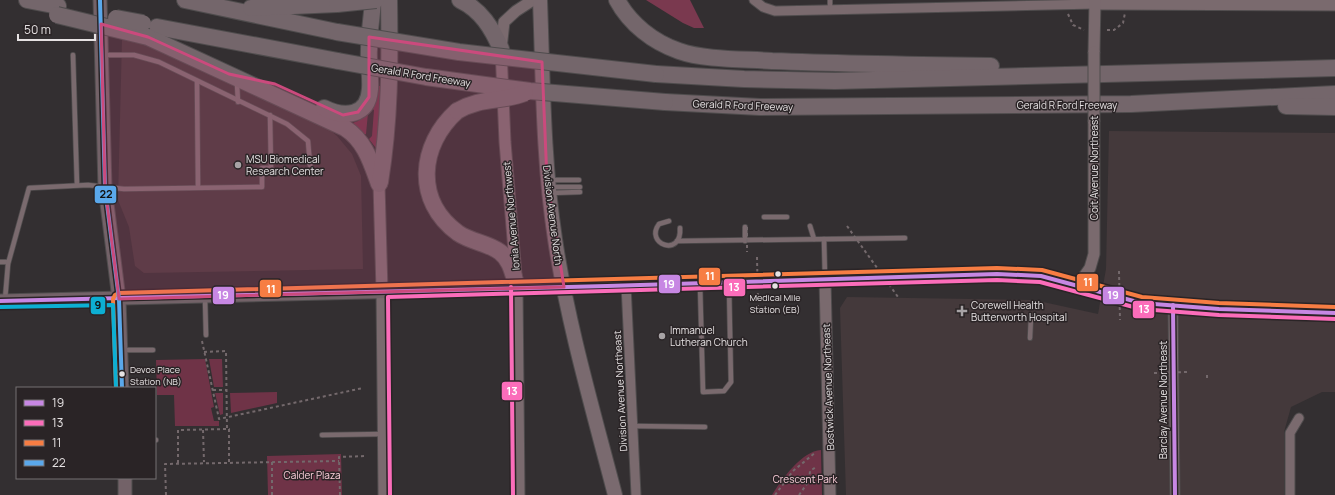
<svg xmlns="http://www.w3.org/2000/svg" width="1335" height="495" viewBox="0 0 1335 495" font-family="Manrope,sans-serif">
	<rect width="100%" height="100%" fill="#332f31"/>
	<!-- built -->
	<g fill="#44393b">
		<path d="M124 35 165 51 330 130 337 136 352 154 361 176 363 269 144 273 135 266 129 227 118 200 122 39Z"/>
		<path d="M1109 131 1335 133V392H1322L1291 407 1284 432V495H846L840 308 847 297 1034 300 1098 314 1106 269Z"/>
	</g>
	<!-- green -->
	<g fill="#6f3347">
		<path d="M377 86H384L378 147 376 148 369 139 372 136 374 110 372 109 375 101Z"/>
		<path d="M368 113 366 134 364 135 350 124 358 121Z"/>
		<path d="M205 359 214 407 211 408 214 421H219V426H175L174 395H157L156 360Z"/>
		<path d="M209 359H222L223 387H214Z"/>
		<path d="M277 392V403L231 413 230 393Z"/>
		<path d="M215 393H223V414L220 415Z"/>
		<path d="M821 450 822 495H772C781 480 802 451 821 450Z"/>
		<path d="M341 454 342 495H268L267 456Z"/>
	</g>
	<!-- forest -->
	<path fill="#7a394f" d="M646 0H690L704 28H694L683 23Z"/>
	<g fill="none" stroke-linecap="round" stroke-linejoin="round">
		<defs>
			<g id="service">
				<path d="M830 0V10"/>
				<path d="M73 55 77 185"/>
				<path d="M104 55H134L159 62 287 124 308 141 310 165"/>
				<path d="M197 81 198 187"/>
				<path d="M237 84 238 102"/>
				<path d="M549 180H579"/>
				<path d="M550 187H580"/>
				<path d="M550 193 580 192"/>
				<path d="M764 217H787"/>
				<path d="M669 221 659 224C644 244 682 258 680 228"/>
				<path d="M810 226 814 239"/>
				<path d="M745 227V241"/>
				<path d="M824 239 825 278"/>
				<path d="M677 241 905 238"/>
				<path d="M0 262H8"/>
				<path d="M700 284 703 392 724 391 731 382 729 284"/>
				<path d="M205 298 206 335"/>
				<path d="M5 300 8 264 29 188 88 185 124 189 262 187V168H271L270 115"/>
				<path d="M1030 338 1031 317"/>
				<path d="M123 350H153"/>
				<path d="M632 426 705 427"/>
				<path d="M322 435 384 434"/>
				<path d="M155 440H156"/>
			</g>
			<g id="minor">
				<path d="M754 0 763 7 775 11 1096 4"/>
				<path d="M626 285 636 495"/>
				<path d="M1173 305 1175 495"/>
				<path d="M1290 495V433L1299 418"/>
			</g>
			<g id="tertiary">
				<path d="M1096 4 1335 5"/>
				<path d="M1094 52 1095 0"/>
				<path d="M379 184 382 291 384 495"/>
				<path d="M825 279 830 495"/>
				<path d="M1078 285 1090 268 1094 254V122"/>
				<path d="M519 495 517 287 505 142 501 49 504 22 516 11 533 0"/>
			</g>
			<g id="secondary">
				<path d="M100 0 105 188 119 299 122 388"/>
				<path d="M607 286 997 274 1041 276 1141 303 1219 309 1335 313"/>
				<path d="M0 301 533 288"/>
				<path d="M125 478V495"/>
			</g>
			<path id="primary" d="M540 0C543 79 543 160 555 239 568 325 593 410 615 495"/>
			<g id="motorway">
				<path d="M27 0 58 6"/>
				<path d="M185 0 337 32"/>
				<path d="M460 0C481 10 492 28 501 49"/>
				<path d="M617 0C630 24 653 42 679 51 704 60 745 59 772 61 845 64 918 65 991 66"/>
				<path d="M251 8 337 4"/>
				<path d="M157 27 338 61"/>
				<path d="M148 37 345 128C365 141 371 162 379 184"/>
				<path d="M656 74 744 79 835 81 1335 68"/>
				<path d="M665 102 760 107 1131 104 1335 94"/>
				<path d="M1286 106 1335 107"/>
				<path d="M324 108C344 118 368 117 370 89 371 76 368 63 369 49 369 32 372 17 373 0"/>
				<path d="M457 111C419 145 414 201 458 233 471 242 488 243 500 252 511 260 513 275 517 287"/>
				<path d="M380 182C390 119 390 64 389 0"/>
			</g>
		</defs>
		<!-- service casing -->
		<use href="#service" stroke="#4f4c4d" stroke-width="6"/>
		<!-- minor casing -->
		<use href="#minor" stroke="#4f4c4d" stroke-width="11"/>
		<!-- tertiary casing -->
		<use href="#tertiary" stroke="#4f4c4d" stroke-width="13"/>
		<!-- secondary casing -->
		<use href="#secondary" stroke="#4f4c4d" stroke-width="15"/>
		<!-- primary casing -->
		<use href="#primary" stroke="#4f4c4d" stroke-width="16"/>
		<!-- motorway casing -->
		<use href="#motorway" stroke="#4f4c4d" stroke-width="18"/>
		<!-- path -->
		<g stroke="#74696c" stroke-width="2" stroke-dasharray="3 3" stroke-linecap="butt">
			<path d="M1068 14 1073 25 1084 30"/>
			<path d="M1107 30H1114L1123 23 1125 13"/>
			<path d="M202 341 219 419 363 388"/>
			<path d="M204 352 226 351 227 429"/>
			<path d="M1207 375V381"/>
			<path d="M213 390H226"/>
			<path d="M203 430 204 462"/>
			<path d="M272 462V495"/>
			<path d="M178 463V430L229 429V463"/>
			<path d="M166 495 165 464 339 461"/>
			<path d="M340 495 339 457 365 456"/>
			<path d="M775 495 793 471 816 452"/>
			<path d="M799 495 809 481 810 471 816 467"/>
		</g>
		<!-- service -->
		<use href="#service" stroke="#7a6a6e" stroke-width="4.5"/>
		<!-- minor -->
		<use href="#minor" stroke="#7a6a6e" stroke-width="9"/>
		<!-- tertiary -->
		<use href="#tertiary" stroke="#7a6a6e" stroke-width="11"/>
		<!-- secondary -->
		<use href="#secondary" stroke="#736268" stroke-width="13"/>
		<!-- primary -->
		<use href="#primary" stroke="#7a6a6f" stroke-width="14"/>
		<!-- motorway -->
		<use href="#motorway" stroke="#74666b" stroke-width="16"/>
		<defs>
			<path id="tertiary-bridge" d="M1094 122V52"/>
			<path id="secondary-bridge" d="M533 288 607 286"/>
			<g id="motorway-bridge">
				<path d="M337 4 376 0"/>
				<path d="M57 15 148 37"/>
				<path d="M116 18 143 23"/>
				<path d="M337 32 459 52 656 74"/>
				<path d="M338 61 426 77 530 91 665 102"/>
				<path d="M457 111C483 96 500 103 525 93"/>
			</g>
		</defs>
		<!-- tertiary-bridge casing -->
		<use href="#tertiary-bridge" stroke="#4f4c4d" stroke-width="13" stroke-linecap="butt"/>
		<!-- secondary-bridge casing -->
		<use href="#secondary-bridge" stroke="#4f4c4d" stroke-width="15" stroke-linecap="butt"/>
		<!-- motorway-bridge casing -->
		<use href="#motorway-bridge" stroke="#4f4c4d" stroke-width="18" stroke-linecap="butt"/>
		<!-- path-bridge -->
		<g stroke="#74696c" stroke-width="2" stroke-dasharray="3 3" stroke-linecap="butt">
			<path d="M847 226 898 297"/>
			<path d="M747 227V252"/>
			<path d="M757 257 758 306"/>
			<path d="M1119 271 1120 320"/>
			<path d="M1154 373 1187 372"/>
		</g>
		<!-- tertiary-bridge -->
		<use href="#tertiary-bridge" stroke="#7a6a6e" stroke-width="11"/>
		<!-- secondary-bridge -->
		<use href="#secondary-bridge" stroke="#736268" stroke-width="13"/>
		<!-- motorway-bridge -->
		<use href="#motorway-bridge" stroke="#74666b" stroke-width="16"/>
		<defs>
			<g id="bus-1">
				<path d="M0 301 607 286 997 274 1041 276 1141 303 1219 309 1335 313"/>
				<path d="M1173 305 1175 495"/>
			</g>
			<g id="bus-2">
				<path d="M511 287 513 495"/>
				<path d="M390 495 388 297 997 280 1040 282 1141 309 1219 315 1335 319"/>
			</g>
			<path id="bus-3" d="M116 388 113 299 115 295 119 293 997 268 1042 270 1142 297 1219 303 1335 307"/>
			<path id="bus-4" d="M100 0 105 188 119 299 122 388"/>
			<path id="bus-5" d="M0 307 113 305 116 388"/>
		</defs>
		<!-- bus-1 casing -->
		<use href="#bus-1" stroke="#2a2426" stroke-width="7"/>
		<!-- bus-2 casing -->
		<use href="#bus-2" stroke="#2a2426" stroke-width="7"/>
		<!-- bus-3 casing -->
		<use href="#bus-3" stroke="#2a2426" stroke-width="7"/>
		<!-- bus-4 casing -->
		<use href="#bus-4" stroke="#2a2426" stroke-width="7"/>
		<!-- bus-5 casing -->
		<use href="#bus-5" stroke="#2a2426" stroke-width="7"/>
		<!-- bus-1 -->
		<use href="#bus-1" stroke="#c787e3" stroke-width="4"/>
		<!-- bus-2 -->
		<use href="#bus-2" stroke="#fb6dba" stroke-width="4"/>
		<!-- bus-3 -->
		<use href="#bus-3" stroke="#f77d43" stroke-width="4"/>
		<!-- bus-4 -->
		<use href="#bus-4" stroke="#5aa8eb" stroke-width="4"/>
		<!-- bus-5 -->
		<use href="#bus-5" stroke="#0dafd3" stroke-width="4"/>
	</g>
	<!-- marked area -->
	<path fill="#cb4a7d" fill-opacity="0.2" stroke="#cb4a7d" stroke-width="3" stroke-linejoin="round" d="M101 24 148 37 229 74 275 84 343 115 358 112 369 97V37L542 62 547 180 564 287 119 299 105 188Z"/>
	<!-- markers -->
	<g fill="#a7a3a5" stroke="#2a2426" stroke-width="1.5">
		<circle cx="238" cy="165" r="4"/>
		<path d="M960 305h4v4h4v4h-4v4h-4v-4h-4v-4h4z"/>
		<circle cx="662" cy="336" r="4"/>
	</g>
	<g fill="#e6e2e3" stroke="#2a2426" stroke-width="1.5">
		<circle cx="778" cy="274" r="3.5"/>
		<circle cx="775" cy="286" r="3.5"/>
		<circle cx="122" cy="374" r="3.5"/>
	</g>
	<g text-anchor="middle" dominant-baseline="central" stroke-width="3" stroke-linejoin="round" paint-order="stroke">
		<!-- bus labels -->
		<g font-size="9" fill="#e6e2e3" stroke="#2a2426">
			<text x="775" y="297">Medical Mile<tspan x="775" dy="12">Station (EB)</tspan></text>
			<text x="130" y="369" text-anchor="start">Devos Place<tspan x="130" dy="12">Station (NB)</tspan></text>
		</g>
		<!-- street labels -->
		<g font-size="10" fill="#e6e2e3" stroke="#2a2426">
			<text transform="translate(421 75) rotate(9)">Gerald R Ford Freeway</text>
			<text transform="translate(743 105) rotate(2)">Gerald R Ford Freeway</text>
			<text x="1067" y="105">Gerald R Ford Freeway</text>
			<text transform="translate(1094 168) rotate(-90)">Coit Avenue Northeast</text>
			<text transform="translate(553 215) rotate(83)">Division Avenue North</text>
			<text transform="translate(511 216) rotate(-95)">Ionia Avenue Northwest</text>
			<text transform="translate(828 387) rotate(-92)">Bostwick Avenue Northeast</text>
			<text transform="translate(620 391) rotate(-93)">Division Avenue Northeast</text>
			<text transform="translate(1163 400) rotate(-90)">Barclay Avenue Northeast</text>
		</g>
		<!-- poi labels -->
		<g font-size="10" fill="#e6e2e3" stroke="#2a2426" text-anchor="start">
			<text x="246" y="159">MSU Biomedical<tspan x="246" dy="12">Research Center</tspan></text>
			<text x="971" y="305">Corewell Health<tspan x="971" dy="12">Butterworth Hospital</tspan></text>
			<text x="670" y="330">Immanuel<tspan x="670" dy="12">Lutheran Church</tspan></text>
		</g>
		<!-- park labels -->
		<g font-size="10" fill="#fbceda" stroke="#2a2426">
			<text x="312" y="475">Calder Plaza</text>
			<text x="805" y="479">Crescent Park</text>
		</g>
	</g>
	<g stroke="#2a2426" stroke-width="1.5">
		<rect x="94" y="185" width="23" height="19" rx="4" fill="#5aa8eb"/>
		<rect x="698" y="267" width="23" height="19" rx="4" fill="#f77d43"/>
		<rect x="1076" y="273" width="23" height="19" rx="4" fill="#f77d43"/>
		<rect x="658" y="274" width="23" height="20" rx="4" fill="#c787e3"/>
		<rect x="723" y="278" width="23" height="19" rx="4" fill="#fb6dba"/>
		<rect x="259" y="279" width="23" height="19" rx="4" fill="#f77d43"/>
		<rect x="1102" y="286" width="23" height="19" rx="4" fill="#c787e3"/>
		<rect x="212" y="286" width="23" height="19" rx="4" fill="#c787e3"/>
		<rect x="90" y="296" width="16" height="19" rx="4" fill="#0dafd3"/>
		<rect x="1132" y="300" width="23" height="19" rx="4" fill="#fb6dba"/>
		<rect x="501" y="381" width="22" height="20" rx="4" fill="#fb6dba"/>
	</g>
	<g font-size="11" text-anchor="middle" font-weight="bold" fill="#fff">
		<text x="710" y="280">11</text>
		<text x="1088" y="286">11</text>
		<text x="669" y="288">19</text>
		<text x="734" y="291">13</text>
		<text x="271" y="293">11</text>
		<text x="1113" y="299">19</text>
		<text x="223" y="299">19</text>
		<text x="1144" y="313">13</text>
		<text x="512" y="395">13</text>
	</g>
	<g font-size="11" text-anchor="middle" font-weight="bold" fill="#111">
		<text x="106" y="198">22</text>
		<text x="98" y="309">9</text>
	</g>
	<!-- legend -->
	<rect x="16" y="387" width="140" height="92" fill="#2a2426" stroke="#757072"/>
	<rect x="24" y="400" width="20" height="6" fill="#c787e3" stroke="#757072"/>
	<text x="52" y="407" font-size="12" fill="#e6e2e3">19</text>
	<rect x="24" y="420" width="20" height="6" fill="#fb6dba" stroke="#757072"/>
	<text x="52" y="427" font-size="12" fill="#e6e2e3">13</text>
	<rect x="24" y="440" width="20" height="6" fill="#f77d43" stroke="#757072"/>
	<text x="52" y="447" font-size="12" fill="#e6e2e3">11</text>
	<rect x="24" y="460" width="20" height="6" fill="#5aa8eb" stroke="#757072"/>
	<text x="52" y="467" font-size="12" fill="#e6e2e3">22</text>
	<!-- scale -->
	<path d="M18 34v6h77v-6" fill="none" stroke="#e6e2e3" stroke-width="2"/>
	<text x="24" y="34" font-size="12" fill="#e6e2e3" stroke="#2a2426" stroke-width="3" paint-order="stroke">50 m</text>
</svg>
